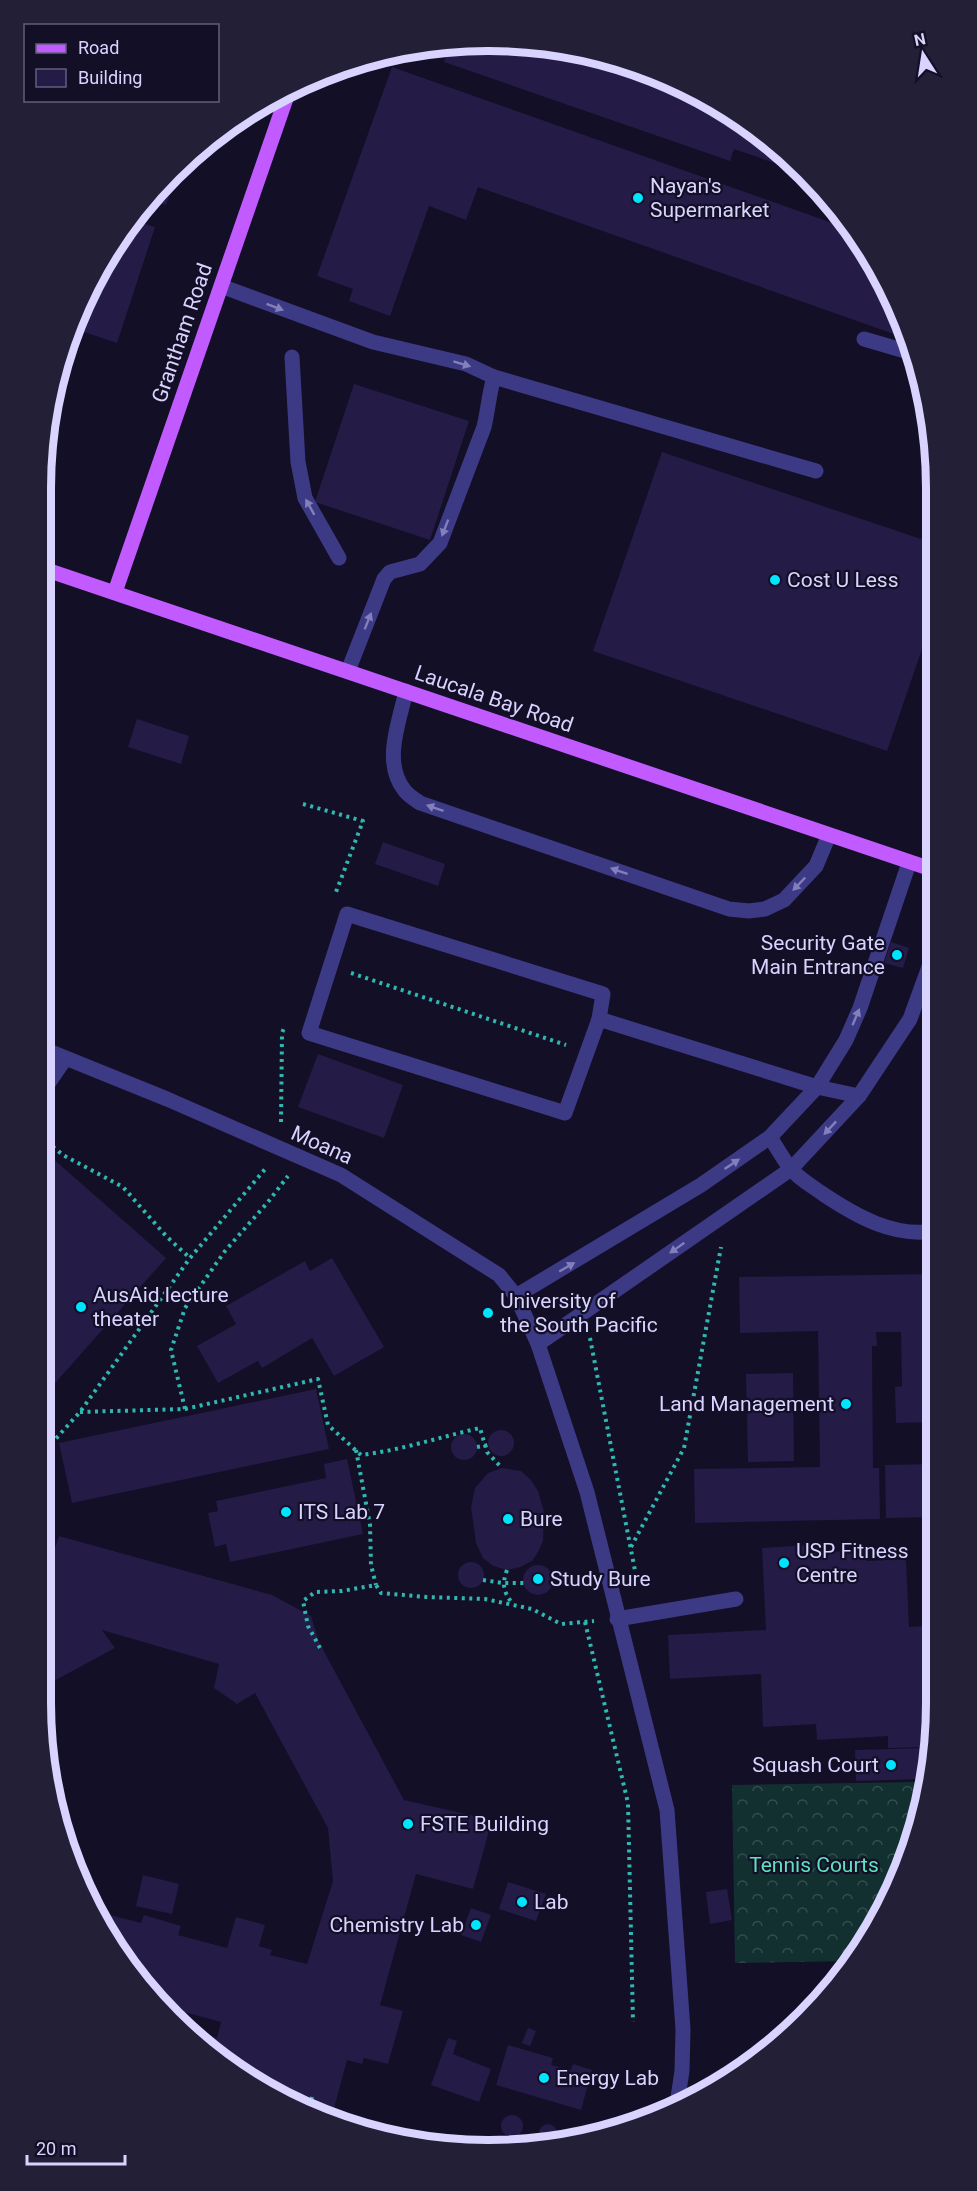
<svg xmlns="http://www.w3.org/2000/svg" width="977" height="2191" viewBox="0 0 977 2191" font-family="Roboto,sans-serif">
	<defs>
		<pattern id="forest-crowns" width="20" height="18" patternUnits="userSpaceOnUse" patternTransform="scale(1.5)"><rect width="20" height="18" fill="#12302f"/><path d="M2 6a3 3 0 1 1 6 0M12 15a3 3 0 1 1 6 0" fill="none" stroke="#344d4e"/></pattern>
	</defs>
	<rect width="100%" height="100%" fill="#130f26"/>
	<!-- forest -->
	<path fill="url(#forest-crowns)" d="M916 1782 917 1822 913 1847 877 1926 852 1961 735 1963 732 1785Z"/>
	<!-- building -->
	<g fill="#241b47">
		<path d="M460 41 547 44 633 64 738 116 795 170 734 149 730 161 444 62 451 43Z"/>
		<path d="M392 67 852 230 902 317 908 339 478 187 466 220 429 206 390 316 349 301 353 289 317 276Z"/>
		<path d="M179 168 166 205 148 199 152 193Z"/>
		<path d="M132 220 155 227 117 343 72 328 101 264Z"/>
		<path d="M354 384 469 421 430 540 315 502Z"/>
		<path d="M662 452 933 543V617L887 751 593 651Z"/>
		<path d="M137 719 189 736 181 764 128 747Z"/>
		<path d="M383 842 445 864 438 886 375 864Z"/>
		<path d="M891 942 909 948 903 968 884 963Z"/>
		<path d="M318 1054 403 1085 384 1138 298 1107Z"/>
		<path d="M50 1156 166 1258 41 1399V1166Z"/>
		<path d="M332 1258 384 1347 334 1376 312 1338 262 1368 258 1361 218 1383 197 1346 236 1324 226 1306 305 1261 310 1271Z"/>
		<path d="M935 1274 936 1422 896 1423 895 1387 902 1386 901 1332H876L877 1346H872L873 1468H879L880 1519 695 1523 694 1469 820 1467 818 1331 740 1333 739 1277Z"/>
		<path d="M793 1373 794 1461 748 1462 746 1374Z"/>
		<path d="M316 1389 329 1449 72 1503 59 1443Z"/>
		<circle cx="501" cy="1443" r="13"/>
		<circle cx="464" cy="1447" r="13"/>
		<path d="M347 1459 363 1534 230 1562 226 1544 215 1547 208 1513 218 1511 216 1501 326 1478 324 1464Z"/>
		<path d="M936 1464V1517L886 1518 885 1465Z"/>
		<path d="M502 1468 521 1471 531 1480 538 1491 544 1512 543 1541 538 1552 532 1561 520 1567 507 1570 493 1566 483 1558 476 1543 471 1507 475 1488 488 1473Z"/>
		<path d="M59 1536 272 1595 311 1616 319 1642 404 1800 492 1820 473 1889 416 1874 380 2005 403 2011 388 2064 364 2058 362 2064 347 2060 332 2116 265 2091 209 2044 211 2037 217 2038 221 2022 162 2006 151 1998 100 1926 98 1921 107 1923 110 1915 141 1923 144 1915 181 1926 178 1935 227 1948 236 1917 265 1925 259 1946 272 1950 270 1955 307 1964 333 1881 328 1828 255 1693 237 1704 214 1688 219 1664 102 1630 115 1648 41 1688V1563L49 1565Z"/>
		<path d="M827 1544V1552L867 1550V1561L906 1559 909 1627 924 1626 929 1747 888 1748V1736L817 1740 816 1724 763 1727 761 1674 670 1679 668 1635 766 1630 762 1548Z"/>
		<circle cx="471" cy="1575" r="13"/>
		<circle cx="538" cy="1580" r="15"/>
		<path d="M929 1748 924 1779 856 1781 855 1750Z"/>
		<path d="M143 1875 179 1884 172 1914 136 1906Z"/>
		<path d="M508 1882 546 1894 536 1921 499 1909Z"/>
		<path d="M727 1889 732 1920 710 1924 706 1892Z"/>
		<path d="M471 1908 491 1915 481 1942 461 1935Z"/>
		<path d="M528 2028 536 2031 530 2046 522 2043Z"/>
		<path d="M448 2038 457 2041 453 2054 491 2069 479 2102 431 2085Z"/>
		<path d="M508 2045 553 2058 551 2065 571 2070 573 2064 592 2070 581 2110 496 2085Z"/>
		<circle cx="512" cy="2126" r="11"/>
		<circle cx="548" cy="2133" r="9"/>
	</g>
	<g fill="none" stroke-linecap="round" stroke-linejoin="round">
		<!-- path -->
		<g stroke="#2fb8b0" stroke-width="4" stroke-dasharray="3 4.5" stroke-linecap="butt">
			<path d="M303 804 363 821 336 892"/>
			<path d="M351 973 566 1045"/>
			<path d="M281 1122 282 1033 284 1028"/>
			<path d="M41 1137 63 1155 123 1187 167 1237 190 1258"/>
			<path d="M590 1338 637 1581"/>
			<path d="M185 1409 171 1350 185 1308 225 1251 268 1202 288 1176"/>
			<path d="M80 1412 185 1409 318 1379 328 1425 361 1455C402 1450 440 1437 480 1428L487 1452 502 1468"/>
			<path d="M477 1447 488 1445"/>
			<path d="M356 1450 370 1525 371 1565 376 1585"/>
			<path d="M41 1455 80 1412 190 1258 266 1168"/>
			<path d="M631 1547 684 1448 721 1247"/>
			<path d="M507 1570C502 1584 503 1591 512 1603"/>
			<path d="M483 1580 503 1583H524"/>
			<path d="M585 1622 628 1803 633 2022"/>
			<path d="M320 1648 308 1626 303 1601 315 1592 342 1591 376 1585 381 1593 426 1597 485 1599 532 1609 561 1624 594 1621"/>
			<path d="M309 2107 313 2094"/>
		</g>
		<!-- lane -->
		<g stroke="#3d3a85" stroke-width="15">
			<path d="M221 286 373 342 466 364 494 377C489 394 488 410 484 427L440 543 420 564 390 572 384 579 348 671"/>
			<path d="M864 339 912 353"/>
			<path d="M292 357 298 462 305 498 339 558"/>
			<path d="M494 377 816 471"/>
			<path d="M406 691C399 723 382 763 405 791 409 796 416 800 420 803L729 909 749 911 765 909 784 900 816 866 829 835"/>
			<path d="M347 914 603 994 599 1019 565 1113 309 1033Z"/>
			<path d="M599 1019 817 1087 859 1096"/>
			<path d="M41 1048 167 1099 341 1175 499 1275 516 1296 538 1344 587 1492 667 1810 683 2029 682 2071 677 2104"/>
			<path d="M41 1094 65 1059"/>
			<path d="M770 1137C777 1148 783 1159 790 1168 799 1179 812 1186 823 1194 856 1216 894 1238 935 1231"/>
			<path d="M516 1296 701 1185 770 1137 817 1087 846 1040 860 1008 909 863"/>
			<path d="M538 1344 791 1169 859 1096 910 1019 934 953"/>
			<path d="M617 1619 736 1599"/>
		</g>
		<!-- primary -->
		<g stroke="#c25bff" stroke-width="15">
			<path d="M41 568 934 870"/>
			<path d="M115 592 290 87"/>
		</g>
	</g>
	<!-- one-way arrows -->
	<defs><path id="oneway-solid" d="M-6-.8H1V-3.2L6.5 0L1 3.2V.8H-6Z" transform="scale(1.5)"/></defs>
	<g fill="#837fbc">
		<use href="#oneway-solid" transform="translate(275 307) rotate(21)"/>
		<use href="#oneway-solid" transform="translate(462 364) rotate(17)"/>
		<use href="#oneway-solid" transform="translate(310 507) rotate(-119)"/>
		<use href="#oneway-solid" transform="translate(445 528) rotate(111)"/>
		<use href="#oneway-solid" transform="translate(368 621) rotate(-68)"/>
		<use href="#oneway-solid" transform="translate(435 808) rotate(-161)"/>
		<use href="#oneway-solid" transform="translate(619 871) rotate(-161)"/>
		<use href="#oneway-solid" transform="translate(799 884) rotate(134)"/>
		<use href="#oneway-solid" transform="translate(856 1017) rotate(-67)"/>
		<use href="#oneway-solid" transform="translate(830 1128) rotate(133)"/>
		<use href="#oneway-solid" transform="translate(732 1164) rotate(-34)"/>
		<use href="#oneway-solid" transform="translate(677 1248) rotate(145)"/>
		<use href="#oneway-solid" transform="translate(567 1267) rotate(-30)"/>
	</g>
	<!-- markers -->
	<g fill="#00e5ff" stroke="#130f26" stroke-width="2">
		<circle cx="638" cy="198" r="6"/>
		<circle cx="775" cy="580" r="6"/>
		<circle cx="897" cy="955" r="6"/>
		<circle cx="81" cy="1307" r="6"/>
		<circle cx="488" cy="1313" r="6"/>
		<circle cx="846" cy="1404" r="6"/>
		<circle cx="286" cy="1512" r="6"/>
		<circle cx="508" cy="1519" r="6"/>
		<circle cx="784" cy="1563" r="6"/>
		<circle cx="538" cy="1579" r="6"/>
		<circle cx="891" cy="1765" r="6"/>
		<circle cx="408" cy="1824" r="6"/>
		<circle cx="522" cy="1902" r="6"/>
		<circle cx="476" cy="1925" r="6"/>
		<circle cx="544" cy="2078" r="6"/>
	</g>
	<g text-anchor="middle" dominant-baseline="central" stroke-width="4.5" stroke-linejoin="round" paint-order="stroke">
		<!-- poi labels -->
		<g font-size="21" fill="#d9d4ff" stroke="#130f26" text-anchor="start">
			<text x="650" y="186">Nayan's<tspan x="650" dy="24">Supermarket</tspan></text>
			<text x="787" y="580">Cost U Less</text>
			<text x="885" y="943" text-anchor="end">Security Gate<tspan x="885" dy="24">Main Entrance</tspan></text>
			<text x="93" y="1295">AusAid lecture<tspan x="93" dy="24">theater</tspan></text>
			<text x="500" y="1301">University of<tspan x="500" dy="24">the South Pacific</tspan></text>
			<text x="834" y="1404" text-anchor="end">Land Management</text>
			<text x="298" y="1512">ITS Lab 7</text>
			<text x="520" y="1519">Bure</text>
			<text x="796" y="1551">USP Fitness<tspan x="796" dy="24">Centre</tspan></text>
			<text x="550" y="1579">Study Bure</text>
			<text x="879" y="1765" text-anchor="end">Squash Court</text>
			<text x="420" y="1824">FSTE Building</text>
			<text x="534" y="1902">Lab</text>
			<text x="464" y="1925" text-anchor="end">Chemistry Lab</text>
			<text x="556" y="2078">Energy Lab</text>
		</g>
		<!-- street labels -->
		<g font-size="21" fill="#d9d4ff" stroke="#130f26">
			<text transform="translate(182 333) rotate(-71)">Grantham Road</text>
			<text transform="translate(494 699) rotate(19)">Laucala Bay Road</text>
			<text transform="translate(322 1145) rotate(24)">Moana</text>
		</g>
		<!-- park labels -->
		<g font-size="21" fill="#5fe0c0" stroke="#130f26">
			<text x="814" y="1865">Tennis Courts</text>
		</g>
	</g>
	<!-- crop -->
	<path d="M0 0H977V2191H0ZM488 51H489A437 437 0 0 1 926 488V1703A437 437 0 0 1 489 2140H488A437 437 0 0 1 51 1703V488A437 437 0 0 1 488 51Z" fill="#231f37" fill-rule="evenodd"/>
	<path fill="none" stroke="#d9d4ff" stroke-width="8" d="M488 51H489A437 437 0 0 1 926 488V1703A437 437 0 0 1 489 2140H488A437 437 0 0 1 51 1703V488A437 437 0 0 1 488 51Z"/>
	<!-- legend -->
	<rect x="24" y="24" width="195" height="78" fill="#130f26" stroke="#625e7d" stroke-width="1.5"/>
	<rect x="36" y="44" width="30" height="9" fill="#c25bff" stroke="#625e7d" stroke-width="1.5"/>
	<text x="78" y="54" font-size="18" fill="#d9d4ff">Road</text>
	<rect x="36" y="69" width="30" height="18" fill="#241b47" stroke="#625e7d" stroke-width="1.5"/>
	<text x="78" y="84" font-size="18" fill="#d9d4ff">Building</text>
	<!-- north arrow -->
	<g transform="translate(923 54) rotate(348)" stroke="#130f26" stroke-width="4.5" paint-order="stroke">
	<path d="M0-4.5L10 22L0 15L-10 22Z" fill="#d9d4ff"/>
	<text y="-9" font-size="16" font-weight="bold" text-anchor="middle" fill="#d9d4ff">N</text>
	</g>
	<!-- scale -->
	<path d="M27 2155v9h98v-9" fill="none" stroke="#d9d4ff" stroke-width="3"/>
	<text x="36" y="2155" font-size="18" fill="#d9d4ff" stroke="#130f26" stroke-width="4.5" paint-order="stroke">20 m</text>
</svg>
